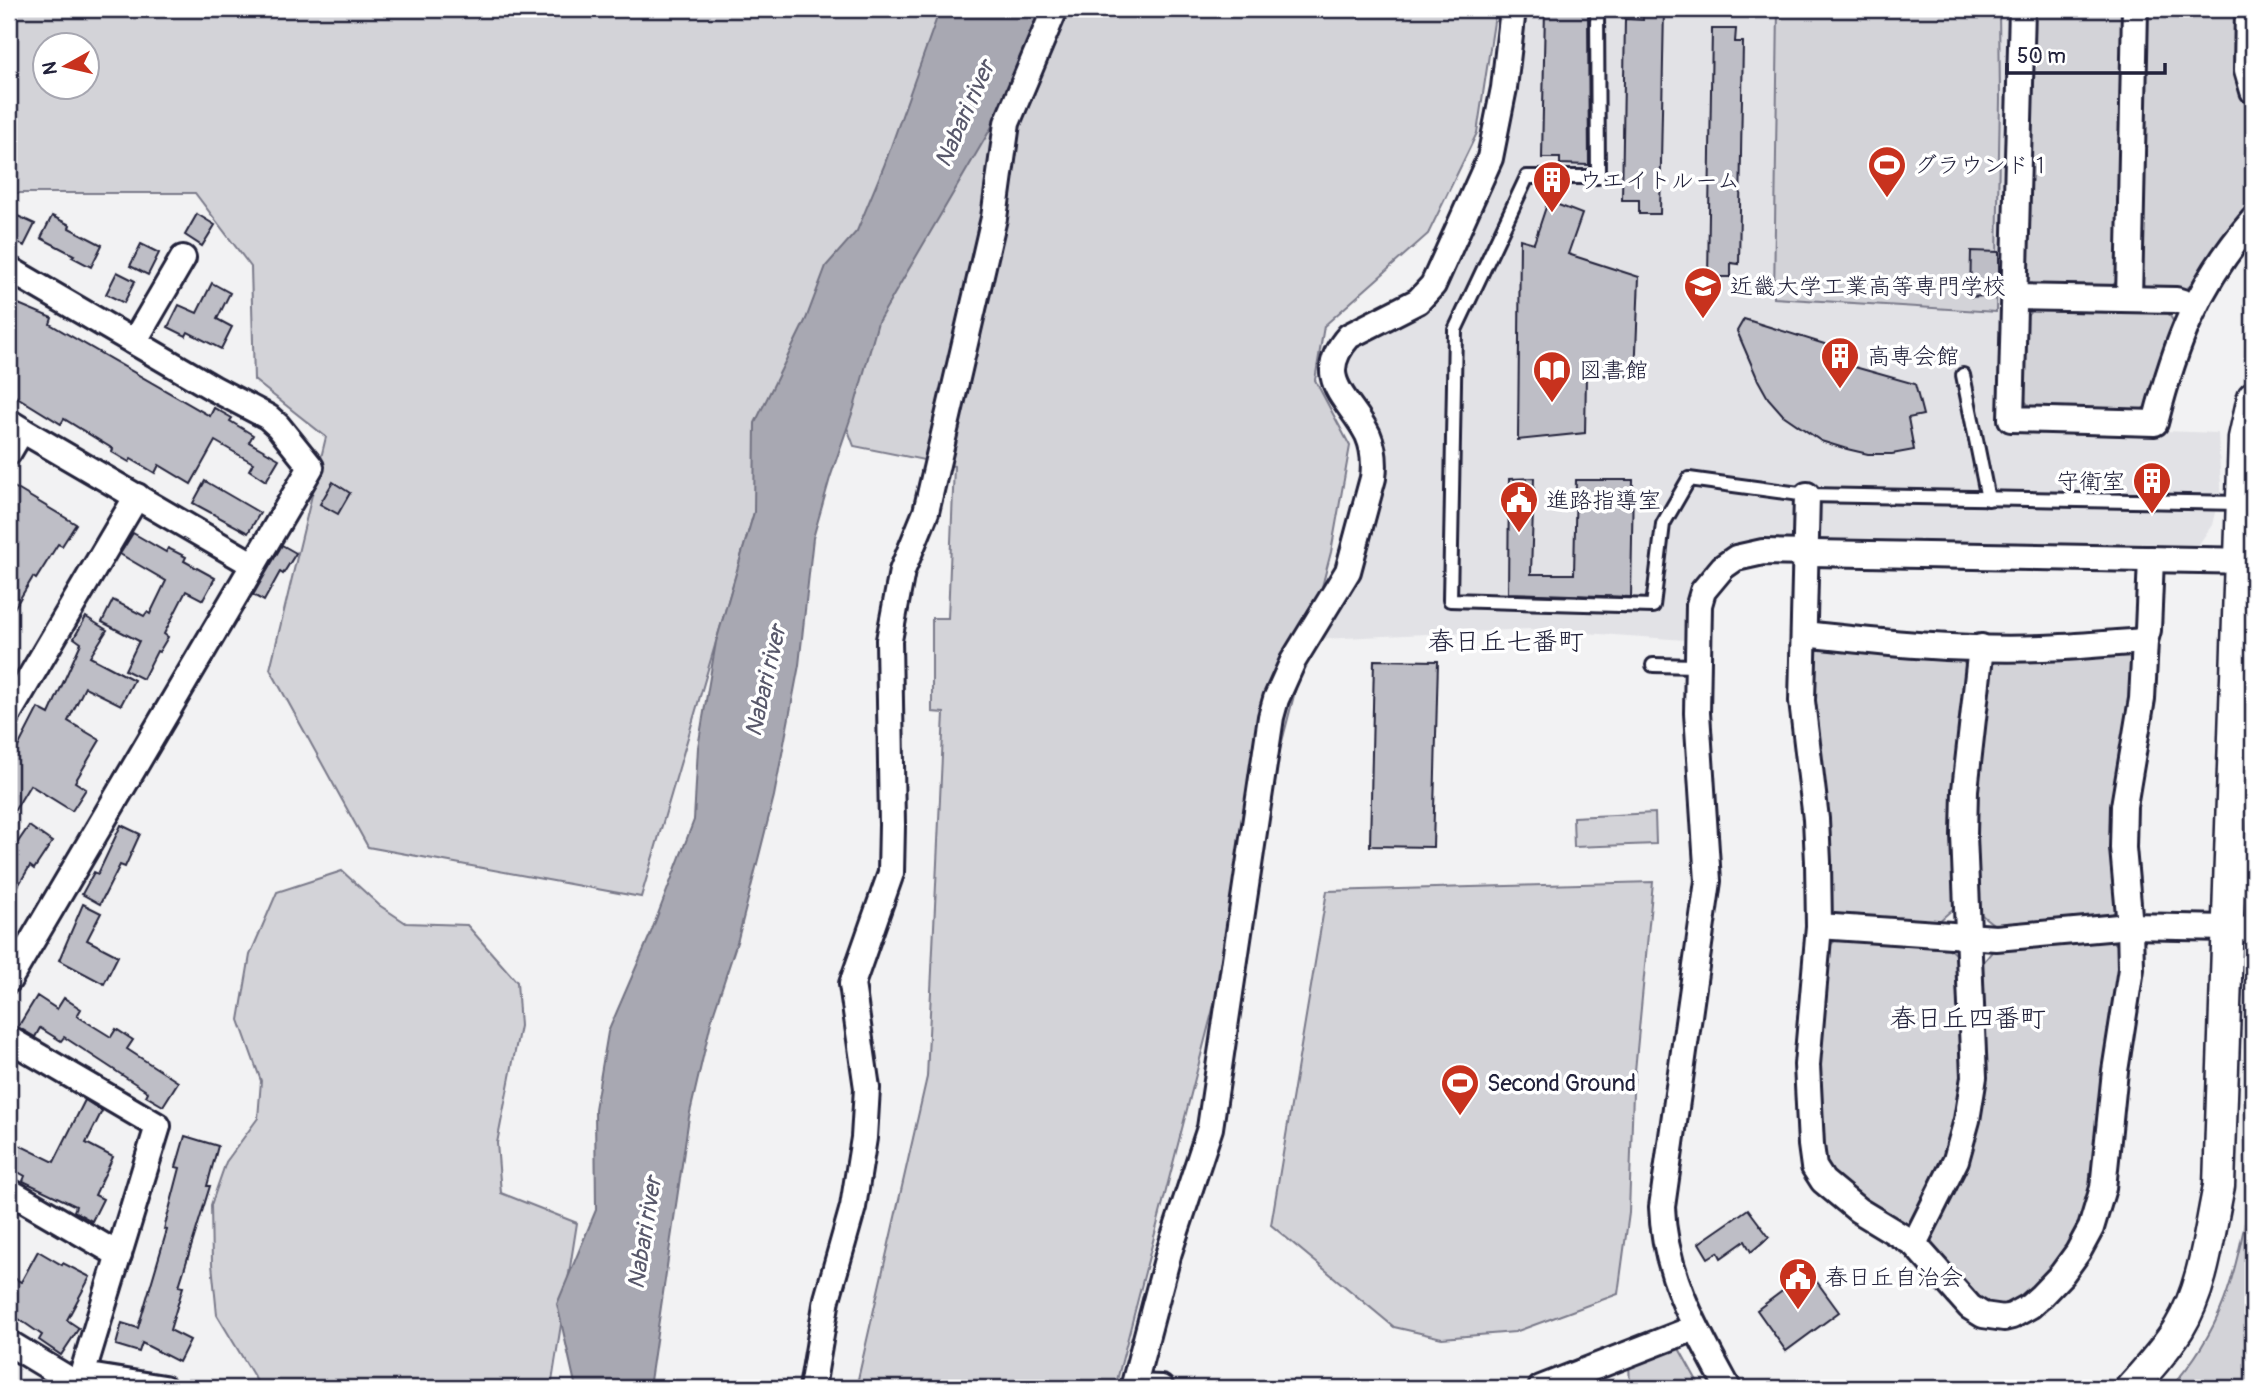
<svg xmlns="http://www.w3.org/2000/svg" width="2262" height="1397" viewBox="0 0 2262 1397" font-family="Pangolin,'Klee One',sans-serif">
	<rect width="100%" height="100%" fill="#f2f2f3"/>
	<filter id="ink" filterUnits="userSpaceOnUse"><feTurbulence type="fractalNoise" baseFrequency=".0143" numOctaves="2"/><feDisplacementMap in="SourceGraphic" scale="14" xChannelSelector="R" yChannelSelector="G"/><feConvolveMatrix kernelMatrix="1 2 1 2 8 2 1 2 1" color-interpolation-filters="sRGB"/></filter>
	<g filter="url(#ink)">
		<!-- built -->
		<path fill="#e2e2e6" d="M1524 9H2010L2001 425 2218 433 2222 504H2217L2212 525 2195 550 1723 553 1702 570 1688 601 1685 640 1529 629 1323 639 1359 571 1385 475 1350 387 1346 370 1358 344 1443 289 1464 248 1492 185 1508 137Z"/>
		<!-- green -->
		<g fill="#d3d3d8" stroke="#7a7a8a" stroke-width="2" fill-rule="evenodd">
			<path d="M9 9H1496L1477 133 1428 234 1324 326 1315 380 1350 446 1331 552 1115 1388H856L927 1077 944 713 932 712V618H948L954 466 854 446 807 321 801 353 641 897 368 847 270 669 326 437 254 380 251 267 195 193H9ZM46 46H88V88H46Z"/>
			<path d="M1778 9H1999L2000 99 1996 312 1774 298Z"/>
			<path d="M2031 9H2125L2120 278 2109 289 2035 290 2024 276Z"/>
			<path d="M2144 9H2239L2246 97 2253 106V204L2232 228 2195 283 2182 291H2149L2138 279Z"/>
			<path d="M2035 307 2167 311 2175 324 2152 402 2138 412 2033 410 2023 399 2024 319Z"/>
			<path d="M1827 646 1960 657 1968 669 1957 900 1954 908 1937 923 1832 915 1829 910 1811 703 1813 657 1816 651Z"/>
			<path d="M2126 652 2133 662 2115 911 2110 917 1997 927 1983 916 1978 908 1974 813 1987 671 1995 659Z"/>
			<path d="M1655 813 1656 844 1574 847 1573 817Z"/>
			<path d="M342 871 379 905 406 923 467 925 517 982 520 1026 497 1143 501 1193 577 1223 551 1388H261L217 1315 212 1264 211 1205 226 1162 258 1118 261 1081 239 1020 250 955 277 892Z"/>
			<path d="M1653 882 1633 1092 1629 1213 1618 1294 1515 1332 1442 1338 1394 1327 1271 1225 1327 891Z"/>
			<path d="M1838 938 1946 946 1955 954 1964 996V1059L1957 1117 1945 1160 1912 1225H1900L1829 1175 1820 1157 1815 1066 1827 948Z"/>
			<path d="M2105 938 2112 940 2119 947 2121 966 2095 1173 2085 1215 2072 1243 2055 1266 2026 1298 2012 1306 1983 1304 1932 1252 1931 1233 1963 1167 1983 963 1995 948Z"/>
			<path d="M2253 967V1388H2170C2222 1332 2236 1274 2249 1201Z"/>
			<path d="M1676 1343 1701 1388H1630L1629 1362Z"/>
		</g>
		<!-- water -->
		<path fill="#a8a8b2" stroke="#727282" stroke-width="2" d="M940 9H1044L1008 99 878 322 854 408 830 478 813 538 799 665 774 796 738 939 712 1018 689 1117 649 1388H576L557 1304 596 1210 595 1109 608 1032 650 935 694 820 698 747 716 642 754 512 755 423 806 319 826 266 857 231 884 166Z"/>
		<!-- building -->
		<g fill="#bebec6" stroke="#22223b" stroke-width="2">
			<path d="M1545 9H1588L1589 165 1560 164V158H1542Z"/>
			<path d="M1643 9H1664L1660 214H1639V200H1622L1625 19 1643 20Z"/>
			<path d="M1712 29H1736L1735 42H1743L1739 264 1731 263V277H1708Z"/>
			<path d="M1548 201 1582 214 1568 254 1639 277 1635 376 1586 375 1585 433 1518 440 1520 239 1534 243Z"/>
			<path d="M9 212 35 224 24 246 9 238Z"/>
			<path d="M197 214 215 225 202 246 185 235Z"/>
			<path d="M52 216 70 225 69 228 102 245 91 267 72 257 74 255 41 238Z"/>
			<path d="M141 244 159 253 148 275 130 266Z"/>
			<path d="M1971 251 1999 252V295L1970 297Z"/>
			<path d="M117 272 135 281 124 303 106 294Z"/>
			<path d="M212 283 230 293 217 319 232 327 221 349 188 332 186 336 168 327 179 305 197 313Z"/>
			<path d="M9 300 52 318 50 324 210 416 214 408 232 418 230 421 253 435 249 442 279 459 266 481 249 470 253 463 215 441 191 484 159 465 155 473 131 459 129 462 112 452 113 449 64 419 61 424 9 392Z"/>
			<path d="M1744 319 1847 351 1844 364 1915 384 1923 415 1908 418 1914 450 1892 454H1868L1847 449 1821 441 1783 415 1768 398 1758 380 1737 331Z"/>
			<path d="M1534 478 1531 574H1574L1576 480H1633L1631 597 1508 593 1509 479Z"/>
			<path d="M205 481 260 513 248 533 193 503Z"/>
			<path d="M333 482 350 493 338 514 320 504Z"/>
			<path d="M9 484 76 524 62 546 58 544 36 579 33 577 9 617Z"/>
			<path d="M133 533 166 552 168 548 186 557 184 561 215 578 203 600 186 591 164 634 168 637 159 652 157 651 143 679 125 670 139 641 102 622 113 600 144 616 147 612 150 614 166 581 120 554Z"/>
			<path d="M282 545 296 553 283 574 280 572 264 601 253 595Z"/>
			<path d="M86 617 107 630 90 657 134 680 121 705 85 687 68 721 100 740 75 782 86 789 72 811 30 785 9 820V759L15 748 17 749 38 708 49 714 81 643 74 638Z"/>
			<path d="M1374 660 1438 661 1433 847 1370 846Z"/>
			<path d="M121 825 140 834 125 867 120 865 100 904 82 894 94 872 98 874Z"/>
			<path d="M29 826 52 842 34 869 30 866 9 901V855Z"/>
			<path d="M83 904 101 913 87 940 118 956 104 984 59 960Z"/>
			<path d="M37 996 57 1009 64 998 81 1009 77 1016 111 1037 116 1029 133 1040 127 1049 178 1082 163 1106 146 1096 148 1092 64 1037 61 1041 40 1028 35 1037 18 1027Z"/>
			<path d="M85 1100 102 1111 86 1143 113 1157 95 1195 103 1199 92 1221 74 1211 76 1206 23 1181 25 1176 9 1167V1140L54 1162Z"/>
			<path d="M185 1136 218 1146 207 1186H210L179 1286 183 1287 170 1330 190 1340 179 1362 142 1343 139 1352 116 1345 122 1323 138 1328 167 1230 164 1229 180 1168 176 1167Z"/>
			<path d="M1748 1209 1769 1237 1751 1252 1745 1241 1721 1258 1718 1252 1708 1258 1699 1243Z"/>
			<path d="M38 1251 62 1265 63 1263 90 1277 67 1320 79 1328 61 1355 39 1340 42 1335 16 1317 18 1313 9 1308V1275L21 1282Z"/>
			<path d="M1809 1271 1839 1312 1786 1351 1757 1310Z"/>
		</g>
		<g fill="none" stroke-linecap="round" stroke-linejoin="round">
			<defs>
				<g id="service">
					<path d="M1597 9 1598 177H1527L1455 330 1450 600 1653 606 1663 524 1689 479 1807 495 2241 503"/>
					<path d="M1963 375 1988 499"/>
					<path d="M1653 665 1697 666"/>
				</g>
				<g id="minor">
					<path d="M2022 9 2011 419 2155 423C2176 341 2198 284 2253 220"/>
					<path d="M2248 9 2247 70 2253 91"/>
					<path d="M9 269 213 388 268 417 278 426 311 467 9 980"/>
					<path d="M2015 297 2176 300 2195 306"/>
					<path d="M2129 299 2135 9"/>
					<path d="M134 342 183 258"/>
					<path d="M22 430 252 564"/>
					<path d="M9 452 22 430 9 422"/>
					<path d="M1807 495 1802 701 1816 819 1818 862 1819 926 1807 1065 1811 1145 1814 1167 1823 1181 1858 1210 1914 1244 1970 1307 1983 1315 2004 1318 2012 1316 2030 1306 2040 1297 2062 1274 2078 1252 2091 1228 2103 1188 2115 1071 2131 969 2130 926 2123 848 2124 806 2142 699 2145 641 2148 630 2151 559"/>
					<path d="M1804 634C1883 643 1963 651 2043 648 2077 647 2111 643 2145 641"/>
					<path d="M9 713 137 496"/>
					<path d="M1819 926 1996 938 2130 926 2228 928"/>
					<path d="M2247 929H2253"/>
					<path d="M9 1039 158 1126 82 1375 74 1388"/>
					<path d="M9 1191 119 1255"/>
					<path d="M1914 1244 1956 1160 1967 1120 1974 1077 1964 835 1965 790 1981 647"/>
					<path d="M9 1343 77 1384"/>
					<path d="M82 1375 164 1388"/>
					<path d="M1134 1387 1161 1388"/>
					<path d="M812 1388 827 1299 853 1207 864 1138 867 1088 852 984 891 873 892 825 889 640 902 571 926 512 994 218 1007 123 1055 9"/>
					<path d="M1133 1388 1169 1252 1210 1128 1271 717 1276 699 1293 661 1348 571 1373 478C1375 463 1374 449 1368 435 1350 398 1311 379 1349 336L1418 301 1433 285 1490 158 1504 88 1513 9"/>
					<path d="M1541 1388 1695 1328"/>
					<path d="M1728 1388C1697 1331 1664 1274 1662 1207L1708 881 1697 713 1699 605 1703 591 1723 567 1736 558 1763 552 2253 561"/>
				</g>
				<path id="tertiary" d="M2131 1388C2148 1369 2165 1350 2179 1328 2204 1287 2209 1233 2219 1186L2244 438 2253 397"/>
			</defs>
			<!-- service casing -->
			<use href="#service" stroke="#22223b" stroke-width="18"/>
			<!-- minor casing -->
			<use href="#minor" stroke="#22223b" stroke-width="30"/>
			<!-- tertiary casing -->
			<use href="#tertiary" stroke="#22223b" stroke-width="35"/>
			<!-- service -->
			<use href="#service" stroke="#fff" stroke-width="12"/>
			<!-- minor -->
			<use href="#minor" stroke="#fff" stroke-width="24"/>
			<!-- tertiary -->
			<use href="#tertiary" stroke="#fff" stroke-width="30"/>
		</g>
	</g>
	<!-- icons -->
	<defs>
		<symbol id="stadium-pin" viewBox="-11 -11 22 30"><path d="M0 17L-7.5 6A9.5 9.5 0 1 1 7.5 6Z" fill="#c8321e" stroke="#fff"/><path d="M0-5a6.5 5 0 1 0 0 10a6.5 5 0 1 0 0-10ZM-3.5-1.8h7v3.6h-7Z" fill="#fff"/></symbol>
		<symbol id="building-pin" viewBox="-11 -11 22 30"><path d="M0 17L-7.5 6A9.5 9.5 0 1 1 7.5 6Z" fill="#c8321e" stroke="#fff"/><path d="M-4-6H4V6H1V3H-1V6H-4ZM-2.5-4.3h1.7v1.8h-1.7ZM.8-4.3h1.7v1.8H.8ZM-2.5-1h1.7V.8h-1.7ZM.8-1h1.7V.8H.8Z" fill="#fff"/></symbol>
		<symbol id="university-pin" viewBox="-11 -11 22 30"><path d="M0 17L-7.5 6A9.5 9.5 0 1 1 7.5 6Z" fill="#c8321e" stroke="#fff"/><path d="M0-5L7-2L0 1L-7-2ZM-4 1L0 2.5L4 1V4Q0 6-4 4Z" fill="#fff"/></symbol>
		<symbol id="library-pin" viewBox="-11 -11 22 30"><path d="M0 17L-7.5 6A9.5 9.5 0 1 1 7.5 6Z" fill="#c8321e" stroke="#fff"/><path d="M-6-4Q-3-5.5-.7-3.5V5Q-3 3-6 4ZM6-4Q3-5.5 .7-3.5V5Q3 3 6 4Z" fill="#fff"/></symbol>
		<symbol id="civic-pin" viewBox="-11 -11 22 30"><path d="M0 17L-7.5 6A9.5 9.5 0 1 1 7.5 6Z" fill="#c8321e" stroke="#fff"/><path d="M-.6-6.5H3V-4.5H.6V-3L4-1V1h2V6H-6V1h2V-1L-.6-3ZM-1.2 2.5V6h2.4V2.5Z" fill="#fff"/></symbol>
	</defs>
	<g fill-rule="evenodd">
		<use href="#stadium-pin" x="1865" y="143" width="44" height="60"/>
		<use href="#building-pin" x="1530" y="158" width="44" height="60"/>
		<use href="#university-pin" x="1681" y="264" width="44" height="60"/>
		<use href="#building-pin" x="1818" y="334" width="44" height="60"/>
		<use href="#library-pin" x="1530" y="348" width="44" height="60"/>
		<use href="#building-pin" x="2130" y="459" width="44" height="60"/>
		<use href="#civic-pin" x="1497" y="478" width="44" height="60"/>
		<use href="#stadium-pin" x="1438" y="1061" width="44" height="60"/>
		<use href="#civic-pin" x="1776" y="1255" width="44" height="60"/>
	</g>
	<g text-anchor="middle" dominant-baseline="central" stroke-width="7" stroke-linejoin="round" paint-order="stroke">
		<!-- poi labels -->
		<g font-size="23" fill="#22223b" stroke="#fff" text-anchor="start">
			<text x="1914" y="165">グラウンド１</text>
			<text x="1579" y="180">ウエイトルーム</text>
			<text x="1730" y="286">近畿大学工業高等専門学校</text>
			<text x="1867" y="356">高専会館</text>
			<text x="1579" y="370">図書館</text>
			<text x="2125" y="481" text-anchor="end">守衛室</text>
			<text x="1546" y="500">進路指導室</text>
			<text x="1487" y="1083">Second Ground</text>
			<text x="1825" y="1277">春日丘自治会</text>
		</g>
		<!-- water labels -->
		<g font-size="24" font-style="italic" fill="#58586b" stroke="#fff">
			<text transform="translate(965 114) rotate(-66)">Nabari river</text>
			<text transform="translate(766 681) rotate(-77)">Nabari river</text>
			<text transform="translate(645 1233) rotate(-81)">Nabari river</text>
		</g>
		<!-- quarter labels -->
		<g font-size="26" fill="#22223b" stroke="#fff">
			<text x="1506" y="642">春日丘七番町</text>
			<text x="1968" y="1019">春日丘四番町</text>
		</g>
	</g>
	<!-- margin -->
	<rect width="2262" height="1397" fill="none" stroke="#fff" stroke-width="35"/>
	<rect x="18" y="18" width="2227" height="1362" fill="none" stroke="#22223b" stroke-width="2.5" filter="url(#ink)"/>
	<!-- north arrow -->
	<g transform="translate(66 66) rotate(262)"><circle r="33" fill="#ffffff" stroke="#a7a7b1" stroke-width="2"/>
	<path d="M0-5L12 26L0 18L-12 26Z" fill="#c8321e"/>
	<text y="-10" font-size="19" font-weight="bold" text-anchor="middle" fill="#22223b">N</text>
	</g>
	<!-- scale -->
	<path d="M2007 63v10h158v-10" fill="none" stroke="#22223b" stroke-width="3.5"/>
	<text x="2017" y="63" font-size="21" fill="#22223b" stroke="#ffffff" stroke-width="5" paint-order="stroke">50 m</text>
</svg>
